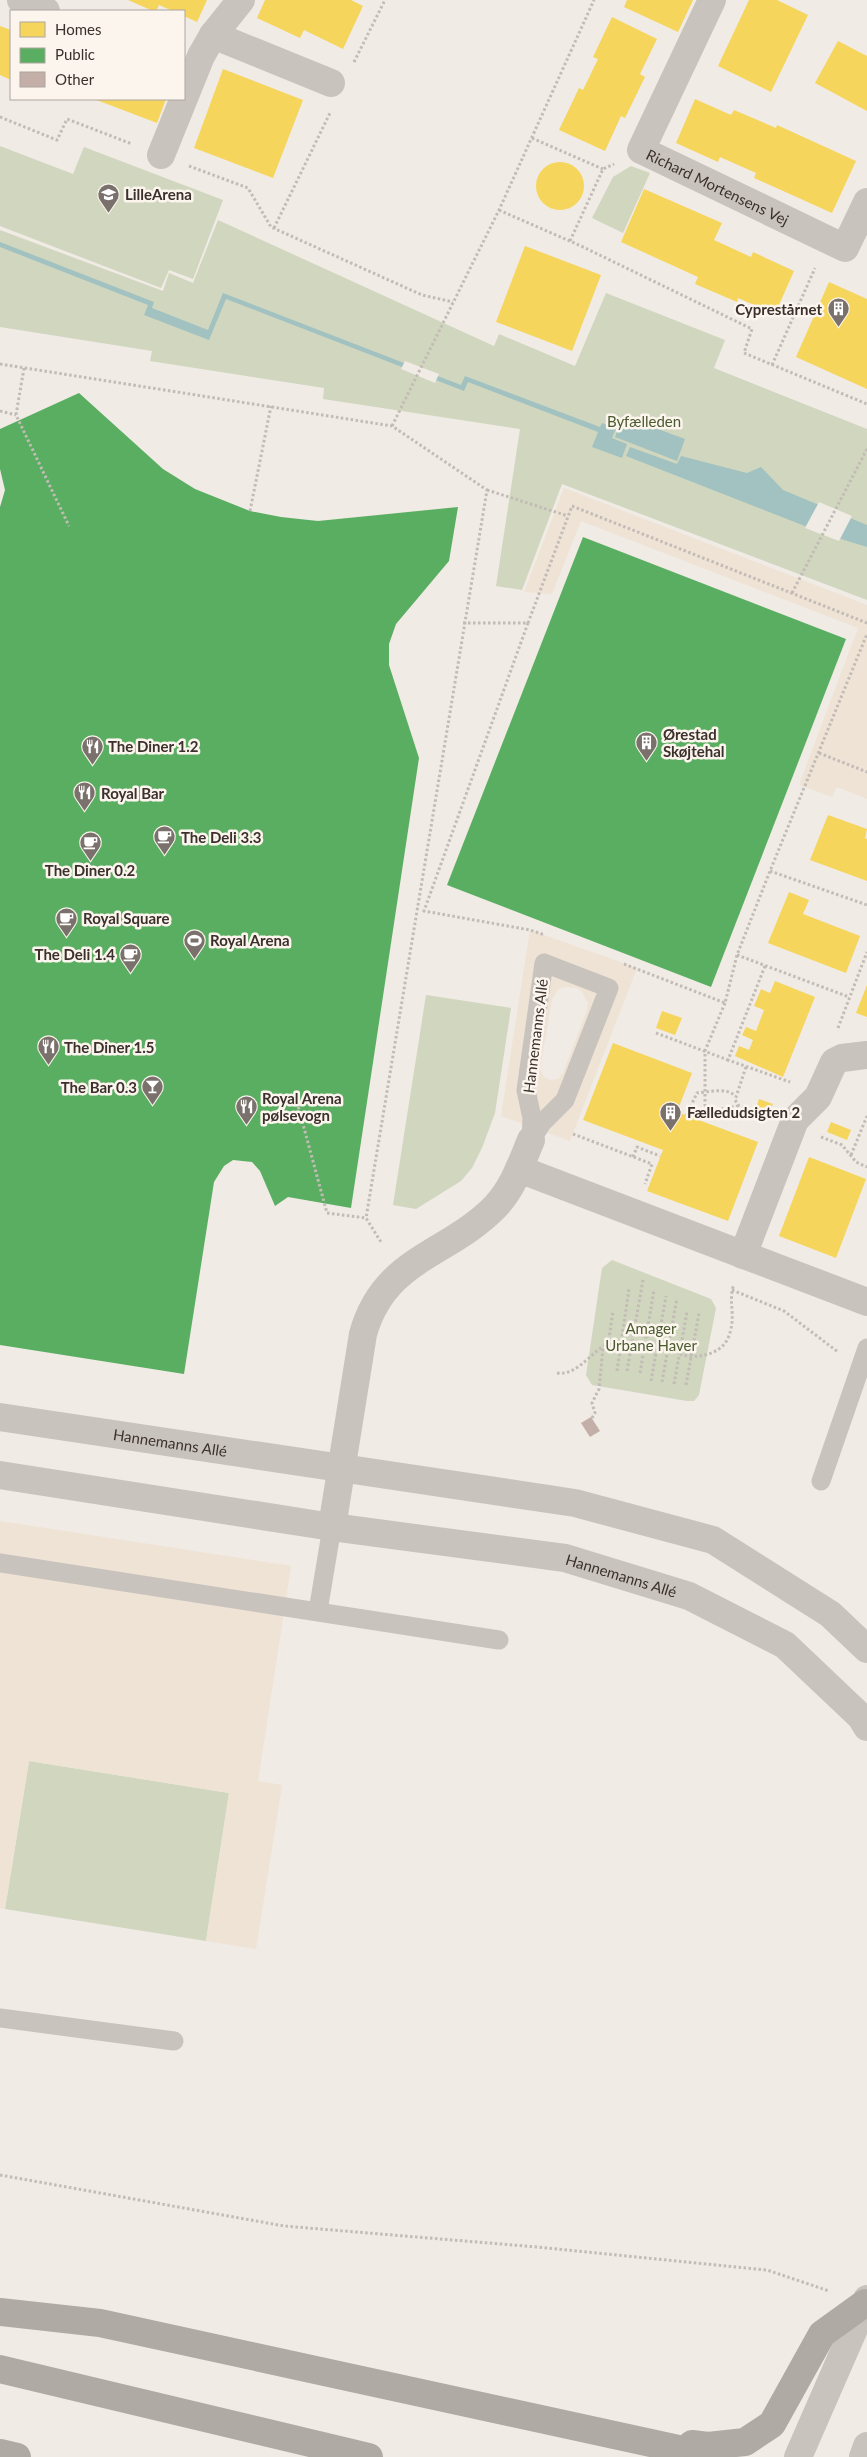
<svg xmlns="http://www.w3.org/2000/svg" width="867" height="2457" viewBox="0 0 867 2457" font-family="Lato,sans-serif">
	<rect width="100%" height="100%" fill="#f0ebe5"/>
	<!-- green -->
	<g fill="#d1d6bf">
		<path d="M0 146 73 174 84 147 223 200 193 279 169 270 161 288 0 226Z"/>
		<path d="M631 166 650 173 623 233 592 218 613 177Z"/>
		<path d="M218 220 494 346 499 334 575 366 606 293 725 340 714 368 867 429V600L562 484 522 590 496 586 520 429 323 399 324 388 150 361 152 351 0 327V230L163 291 169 273 193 283Z"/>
		<path d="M426 995 511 1008 495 1113 482 1148 472 1168 461 1181 416 1209 393 1205Z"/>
		<path d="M612 1260 711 1299 716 1308 699 1395 694 1401H687L592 1385 586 1375 602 1268Z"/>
		<path d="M29 1761 229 1793 206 1941 5 1909Z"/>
	</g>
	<!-- plaza -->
	<g fill="#eee3d5" fill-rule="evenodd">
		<path d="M564 488 867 605V799L837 787 832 797 799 785 858 628 581 521 552 594 524 592Z"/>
		<path d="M530 930 637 968 570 1141 501 1116ZM565 987 577 988 582 992 588 1003 587 1010 563 1073 558 1079 550 1080 543 1076 540 1069 552 999 559 989Z"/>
		<path d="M0 1521 291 1566 258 1781 282 1785 256 1949 206 1941 229 1793 29 1761 5 1909 0 1908Z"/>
	</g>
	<!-- water -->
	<g fill="#a1c2c1">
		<path d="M0 242 154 302 152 308 208 330 223 293 461 385 465 376 600 427 602 423 616 428 612 438 627 444 622 458 592 447 598 432 468 382 464 391 226 299 209 340 144 315 148 305 0 247Z"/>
		<path d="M623 416 685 439 677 461 615 437Z"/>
		<path d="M630 447 677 464 681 456 747 473 761 467 783 490 867 525V547L828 535 626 456Z"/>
	</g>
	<!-- pier -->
	<g fill="#f0ebe5">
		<path d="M405 361 439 374 435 383 401 369Z"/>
		<path d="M819 502 852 516 839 541 805 528Z"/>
	</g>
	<!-- homes -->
	<g fill="#f6d55c">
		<path d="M128 0H207L197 22 184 16V11H173L159 5 156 11H153Z"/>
		<path d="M265 0H351L363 6 343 49 304 30 300 38 257 18Z"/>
		<path d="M627 0H693L678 32 624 7Z"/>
		<path d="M749 0H777L808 15 771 92 718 66Z"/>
		<path d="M612 17 657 39 640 74 645 77 625 118 621 116 605 151 559 130 579 88 583 90 598 59 593 57Z"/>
		<path d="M0 26 11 30V80L0 75Z"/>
		<path d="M838 41 867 56V111L815 83Z"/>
		<path d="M223 69 303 100 273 178 194 148Z"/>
		<path d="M94 99H166L157 123Z"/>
		<path d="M695 99 731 115 734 110 776 128 777 125 856 161 832 213 754 178 756 173 720 157 718 162 676 143Z"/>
		<circle cx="560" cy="186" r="24"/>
		<path d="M644 189 722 223 714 240 751 257 753 252 794 271 775 314 738 298 737 302 695 284 698 277 621 242Z"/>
		<path d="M525 246 601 275 572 351 496 322Z"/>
		<path d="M829 282 867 299V389L796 357Z"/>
		<path d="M828 815 867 829 865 838 867 839V881L810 860Z"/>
		<path d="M789 892 809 900 803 914 860 936 846 973 768 943Z"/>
		<path d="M775 981 815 997 783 1077 735 1056 739 1046 749 1050 753 1040 742 1035 746 1027 756 1031 764 1010 754 1006 761 989 770 993Z"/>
		<path d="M867 985V1017L856 1013Z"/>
		<path d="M662 1011 682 1018 675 1035 656 1028Z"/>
		<path d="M613 1043 692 1073 677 1112 758 1142 728 1221 647 1191 663 1150 583 1120Z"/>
		<path d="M759 1099 773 1104 769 1113 756 1108Z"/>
		<path d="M831 1122 851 1130 847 1140 827 1132Z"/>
		<path d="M809 1157 866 1179 836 1258 779 1236Z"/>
	</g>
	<!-- public -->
	<g fill="#5aae61">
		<path d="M79 393 163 469 195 489 250 511 281 517 318 521 458 507 449 561 396 624 389 644V665L419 758 351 1208 288 1197 275 1206 260 1171 252 1162 233 1160 224 1166 214 1182 184 1374 0 1345V507L5 490 0 469V429Z"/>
		<path d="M583 537 846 639 711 987 447 885Z"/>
	</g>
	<!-- building -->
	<path fill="#c3afa7" d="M591 1417 600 1431 590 1437 581 1423Z"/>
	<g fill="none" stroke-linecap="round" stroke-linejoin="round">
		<!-- path -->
		<g stroke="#c2bbb6" stroke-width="3" stroke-dasharray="2.5 2.5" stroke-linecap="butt">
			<path d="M354 62 385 0"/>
			<path d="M0 117 57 140 67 119 132 144"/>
			<path d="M532 138 603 169"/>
			<path d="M189 166 248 188 271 227 422 295 453 302"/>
			<path d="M499 210 581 246 752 329 744 353 867 404"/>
			<path d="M274 228 330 113"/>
			<path d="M570 241 603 169 614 164"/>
			<path d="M0 364 392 426 487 490 366 1218 381 1242"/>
			<path d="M772 365 815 268"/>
			<path d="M24 368 16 415 69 526"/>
			<path d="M0 411 16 415"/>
			<path d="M392 426 499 210 594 0"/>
			<path d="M487 490 568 516"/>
			<path d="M250 511 271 406"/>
			<path d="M792 593 867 449"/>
			<path d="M463 623H528L572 506 867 623"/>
			<path d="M528 623 424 911 530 930 545 935"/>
			<path d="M819 753 867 772"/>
			<path d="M770 871 867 905"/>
			<path d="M737 955 849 997"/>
			<path d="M624 964 725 1003 737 955 770 871 867 634"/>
			<path d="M765 966 728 1060 790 1082"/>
			<path d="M725 1003 705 1051V1105L711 1111 738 1106"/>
			<path d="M838 1028 867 952"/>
			<path d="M656 1033 728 1060"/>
			<path d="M746 1067 735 1100 739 1106 764 1115"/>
			<path d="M297 1102 327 1213 366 1218"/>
			<path d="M688 1111 703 1115 708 1110"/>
			<path d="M686 1116 697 1093C708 1092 727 1087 735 1096"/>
			<path d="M573 1134 652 1164 645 1184"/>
			<path d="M821 1137 842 1145 856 1162 867 1167"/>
			<path d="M851 1155 867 1116"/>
			<path d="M633 1157 637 1147 660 1156"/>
			<path d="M732 1290 784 1311 838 1352"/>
			<path d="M608 1345 613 1311"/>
			<path d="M617 1371 629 1289"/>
			<path d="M627 1371 643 1280"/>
			<path d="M557 1373C580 1376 593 1347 613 1342 619 1340 626 1343 632 1344 643 1346 655 1343 666 1346 672 1348 676 1353 683 1355 697 1359 720 1354 727 1340 738 1318 727 1302 734 1284"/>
			<path d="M640 1373 654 1290"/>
			<path d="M651 1381 666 1296"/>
			<path d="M662 1382 677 1298"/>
			<path d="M674 1384 687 1312"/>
			<path d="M686 1385 699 1313"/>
			<path d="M592 1418 595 1413 592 1403 599 1389 603 1348"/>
			<path d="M0 2175 284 2226 537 2247 767 2270 829 2291"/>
		</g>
		<!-- service -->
		<g stroke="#c9c3be" stroke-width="19">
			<path d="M544 963 609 988 565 1100 542 1123 531 1140 532 1118 526 1090Z"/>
			<path d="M821 1481 867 1348"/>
			<path d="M0 1563 499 1640"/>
			<path d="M318 1611 332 1527"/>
			<path d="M0 2018 174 2041"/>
		</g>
		<!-- minor -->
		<g stroke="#c9c3be" stroke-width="28">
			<path d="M21 0 46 11"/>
			<path id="s1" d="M712 0 641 150 845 248 867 202"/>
			<path d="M213 35 331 83"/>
			<path d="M161 155 201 56 213 35 241 0"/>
			<path d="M519 1169 867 1302"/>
			<path d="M743 1255 795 1120 818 1097 834 1062 842 1058 867 1055"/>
			<path d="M332 1527 363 1334C384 1258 448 1255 495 1207 513 1188 521 1164 531 1140"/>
		</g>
		<!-- tertiary -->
		<g stroke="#c9c3be" stroke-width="28">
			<path id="s2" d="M0 1417 575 1503 713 1540 830 1614 867 1649"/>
			<path id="s3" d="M0 1475 332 1527 565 1558 689 1596 785 1645 861 1717 867 1727"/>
			<path d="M798 2457 867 2299"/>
			<path d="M863 2457 867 2446"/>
		</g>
		<!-- motorway -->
		<g stroke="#afaaa4" stroke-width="28">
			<path d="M0 2312 100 2323 715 2457"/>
			<path d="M0 2369 369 2457"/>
			<path d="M692 2444 708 2446 745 2442 772 2424 822 2334 865 2303"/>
			<path d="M0 2453 17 2457"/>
		</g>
	</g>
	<!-- icons -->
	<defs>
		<symbol id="school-pin" viewBox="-11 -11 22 30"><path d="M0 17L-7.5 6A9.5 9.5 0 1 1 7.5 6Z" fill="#7a716c" stroke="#fbf5ee"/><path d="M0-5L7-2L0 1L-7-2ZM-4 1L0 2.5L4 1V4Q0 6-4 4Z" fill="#fff"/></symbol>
		<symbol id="building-pin" viewBox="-11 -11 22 30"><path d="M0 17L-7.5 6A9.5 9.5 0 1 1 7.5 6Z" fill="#7a716c" stroke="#fbf5ee"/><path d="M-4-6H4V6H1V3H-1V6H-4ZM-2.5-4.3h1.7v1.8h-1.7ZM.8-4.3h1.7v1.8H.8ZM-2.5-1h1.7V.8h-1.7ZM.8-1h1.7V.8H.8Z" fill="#fff"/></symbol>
		<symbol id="restaurant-pin" viewBox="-11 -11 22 30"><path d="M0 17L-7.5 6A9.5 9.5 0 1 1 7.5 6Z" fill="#7a716c" stroke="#fbf5ee"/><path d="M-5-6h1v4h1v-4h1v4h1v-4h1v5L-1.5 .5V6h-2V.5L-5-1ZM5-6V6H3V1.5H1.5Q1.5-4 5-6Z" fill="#fff"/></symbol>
		<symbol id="cafe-pin" viewBox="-11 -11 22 30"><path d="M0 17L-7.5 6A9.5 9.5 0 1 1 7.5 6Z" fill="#7a716c" stroke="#fbf5ee"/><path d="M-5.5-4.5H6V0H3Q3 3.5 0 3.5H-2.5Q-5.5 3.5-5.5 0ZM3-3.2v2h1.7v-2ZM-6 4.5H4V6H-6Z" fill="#fff"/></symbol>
		<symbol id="stadium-pin" viewBox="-11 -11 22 30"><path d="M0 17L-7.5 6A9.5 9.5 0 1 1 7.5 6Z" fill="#7a716c" stroke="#fbf5ee"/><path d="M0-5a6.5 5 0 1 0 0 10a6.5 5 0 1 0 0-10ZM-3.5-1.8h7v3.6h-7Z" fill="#fff"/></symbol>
		<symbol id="bar-pin" viewBox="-11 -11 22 30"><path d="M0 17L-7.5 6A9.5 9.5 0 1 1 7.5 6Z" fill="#7a716c" stroke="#fbf5ee"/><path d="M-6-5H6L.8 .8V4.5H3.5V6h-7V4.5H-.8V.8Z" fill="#fff"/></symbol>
	</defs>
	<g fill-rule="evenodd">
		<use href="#school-pin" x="96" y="182" width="25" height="34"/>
		<use href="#building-pin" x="826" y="296" width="25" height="34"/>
		<use href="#building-pin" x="634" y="730" width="25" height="34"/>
		<use href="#restaurant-pin" x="80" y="734" width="25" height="34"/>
		<use href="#restaurant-pin" x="72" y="780" width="25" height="34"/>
		<use href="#cafe-pin" x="152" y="824" width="25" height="34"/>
		<use href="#cafe-pin" x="78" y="830" width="25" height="34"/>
		<use href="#cafe-pin" x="54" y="906" width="25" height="34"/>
		<use href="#stadium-pin" x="182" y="928" width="25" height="34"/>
		<use href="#cafe-pin" x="118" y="942" width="25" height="34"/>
		<use href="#restaurant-pin" x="36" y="1034" width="25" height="34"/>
		<use href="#bar-pin" x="140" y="1074" width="25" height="34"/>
		<use href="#restaurant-pin" x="234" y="1094" width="25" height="34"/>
		<use href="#building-pin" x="658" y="1100" width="25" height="34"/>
	</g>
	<g text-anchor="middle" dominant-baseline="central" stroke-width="5" stroke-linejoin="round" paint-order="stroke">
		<!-- street labels -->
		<g font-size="15" fill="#3b302b" stroke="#fbf5ee">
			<text stroke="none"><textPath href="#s1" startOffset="251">Richard Mortensens Vej</textPath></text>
			<text transform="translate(535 1036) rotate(-83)">Hannemanns Allé</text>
			<text stroke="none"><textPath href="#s2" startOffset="172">Hannemanns Allé</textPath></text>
			<text stroke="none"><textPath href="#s3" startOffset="630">Hannemanns Allé</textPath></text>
		</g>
		<!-- poi labels -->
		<g font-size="15" font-weight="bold" fill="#3b302b" stroke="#fbf5ee" text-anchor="start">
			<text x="125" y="194">LilleArena</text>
			<text x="822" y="309" text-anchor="end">Cyprestårnet</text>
			<text x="663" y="734">Ørestad<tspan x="663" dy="17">Skøjtehal</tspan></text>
			<text x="108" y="746">The Diner 1.2</text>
			<text x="101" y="793">Royal Bar</text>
			<text x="181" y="837">The Deli 3.3</text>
			<text x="90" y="870" text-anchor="middle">The Diner 0.2</text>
			<text x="83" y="918">Royal Square</text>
			<text x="210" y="940">Royal Arena</text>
			<text x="115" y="954" text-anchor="end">The Deli 1.4</text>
			<text x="64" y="1047">The Diner 1.5</text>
			<text x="137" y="1087" text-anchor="end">The Bar 0.3</text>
			<text x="262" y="1098">Royal Arena<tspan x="262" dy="17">pølsevogn</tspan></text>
			<text x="687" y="1112">Fælledudsigten 2</text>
		</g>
		<!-- park labels -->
		<g font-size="15" fill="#4a5a2e" stroke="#fbf5ee">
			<text x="644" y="421">Byfælleden</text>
			<text x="651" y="1328">Amager<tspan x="651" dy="17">Urbane Haver</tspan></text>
		</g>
	</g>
	<!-- legend -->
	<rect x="10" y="10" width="175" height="90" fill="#fbf5ee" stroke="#aea6a0"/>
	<rect x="20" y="22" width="25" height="15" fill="#f6d55c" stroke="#aea6a0"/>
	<text x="55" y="35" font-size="15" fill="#3b302b">Homes</text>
	<rect x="20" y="48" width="25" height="15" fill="#5aae61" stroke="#aea6a0"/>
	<text x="55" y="60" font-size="15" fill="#3b302b">Public</text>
	<rect x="20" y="72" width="25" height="15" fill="#c3afa7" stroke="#aea6a0"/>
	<text x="55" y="85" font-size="15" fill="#3b302b">Other</text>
</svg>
